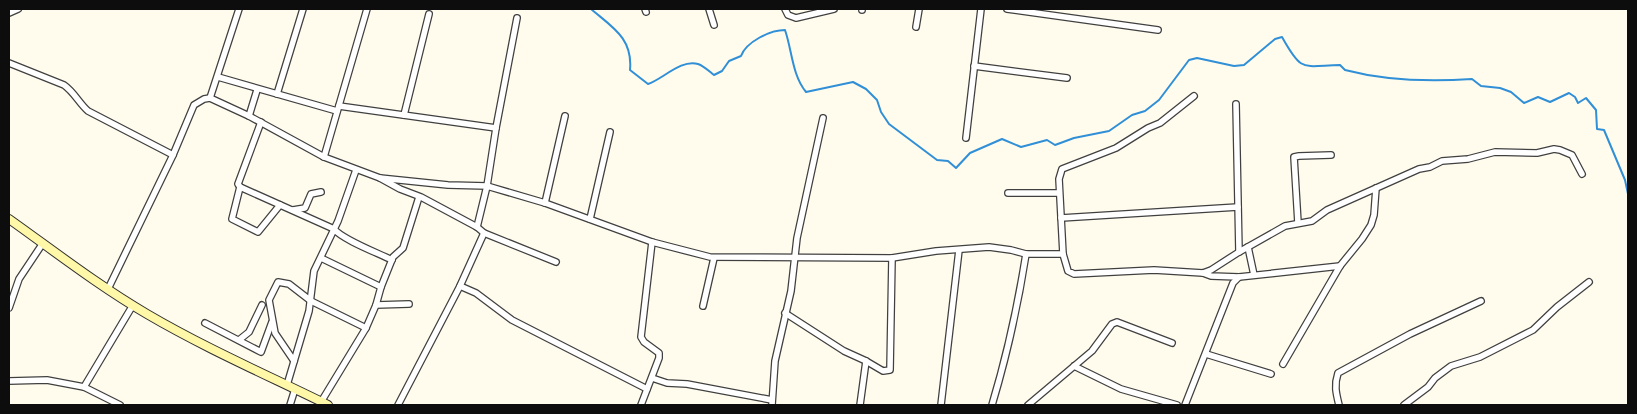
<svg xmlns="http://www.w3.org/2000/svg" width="1637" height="414" viewBox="0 0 1637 414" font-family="'Playfair Display',serif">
	<rect width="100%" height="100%" fill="#fffced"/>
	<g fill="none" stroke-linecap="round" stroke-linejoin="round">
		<!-- stream -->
		<path stroke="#308fd6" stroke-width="2" d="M591 9C612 27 633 38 630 70L648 84C663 79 681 59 698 64 704 66 710 72 714 75L722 71 729 61 741 56C746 42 770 30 785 30 792 50 792 75 806 92L853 82 866 89 877 100 881 112 889 124 937 160 948 161 956 168 970 153 1002 139 1021 147 1047 140 1055 145 1074 138 1109 131 1132 115 1145 111 1159 100 1189 60 1197 58 1234 66 1244 65 1275 39 1282 37C1302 73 1302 66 1340 65L1345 70C1387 81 1429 82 1472 79L1481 86 1500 88 1511 92 1524 103 1538 97 1550 102 1569 93 1575 97 1578 103 1586 98 1596 110 1597 129 1604 130 1625 180 1628 194"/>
		<defs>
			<g id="street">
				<path d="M645 9 646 12"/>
				<path d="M709 9 714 25"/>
				<path d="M785 9 788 15 796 18 834 9"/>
				<path d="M1007 9 1158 30"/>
				<path d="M862 10V9"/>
				<path d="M9 13 18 9"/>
				<path d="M916 27 919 9"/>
				<path d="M9 63 64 85C74 92 79 103 88 111L173 155"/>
				<path d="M974 66 1067 78"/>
				<path d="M218 77 337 111"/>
				<path d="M277 94 303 9"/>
				<path d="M210 98 239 9"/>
				<path d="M1236 104 1239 252"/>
				<path d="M339 106 496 128"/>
				<path d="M404 115 429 14"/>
				<path d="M249 116 257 90"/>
				<path d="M261 122 238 184 240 187 334 229C343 240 378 253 392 260"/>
				<path d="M966 138 981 9"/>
				<path d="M324 157 367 9"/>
				<path d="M380 178 448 185 487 186 545 203 652 242 710 257 892 258 936 251 989 247 1011 250 1026 254H1063L1068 271 1074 274 1154 270 1203 273 1211 270 1239 252 1285 226 1312 221 1327 210 1419 169 1430 167 1442 161 1468 159 1495 152 1537 153 1554 149 1560 150 1572 155 1582 174"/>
				<path d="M240 187 232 219 258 232 280 205"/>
				<path d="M1008 193H1059"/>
				<path d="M545 203 565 116"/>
				<path d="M293 210 305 208 311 194 321 192"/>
				<path d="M1061 218 1238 207"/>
				<path d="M590 219 610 132"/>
				<path d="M1298 223 1294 157 1299 156 1331 155"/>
				<path d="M477 227 487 186 496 128 517 18"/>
				<path d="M1248 247 1254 275"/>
				<path d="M1063 254 1059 179 1062 169 1116 148 1148 128 1160 123 1194 96"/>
				<path d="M321 258 381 287 376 305"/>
				<path d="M1203 273 1211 276 1239 277"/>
				<path d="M460 286 476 293 512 320 647 389"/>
				<path d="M381 287 393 257 403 248 419 197"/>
				<path d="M108 289 173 155 194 105 204 99 210 98 249 116 324 157 380 178 400 189 421 197 477 227 484 233 556 262"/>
				<path d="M703 306 714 258"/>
				<path d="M9 308 19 279 43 243"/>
				<path d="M785 313 844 351 866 361 883 371 890 370 892 258"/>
				<path d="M205 323 261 352 272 322"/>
				<path d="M239 340 249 332 262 305"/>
				<path d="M1206 354 1271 374"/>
				<path d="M294 361 275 333 269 300 278 282 289 284 311 301 366 328"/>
				<path d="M1283 364 1340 266 1362 239 1371 225 1374 215 1376 188"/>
				<path d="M1074 366 1121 389 1177 405"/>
				<path d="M652 378 667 383 687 384 772 400"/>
				<path d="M9 381 47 380 84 387 120 405"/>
				<path d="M287 385 309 311 314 271 338 221 356 170"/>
				<path d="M84 387 133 305"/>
				<path d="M321 402 366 328 376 305 409 304"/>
				<path d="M290 405 295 389"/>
				<path d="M398 405 460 286 484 233"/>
				<path d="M641 405 659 358V353L644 342 641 337 652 242"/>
				<path d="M772 405 775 361 791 291 797 238 823 118"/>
				<path d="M860 405 866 361"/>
				<path d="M941 405 959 250"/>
				<path d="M992 405C1007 355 1018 305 1026 254"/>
				<path d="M1028 405 1092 351 1112 324 1117 322 1172 343"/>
				<path d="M1185 405 1233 283 1239 277 1340 266"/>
				<path d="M1339 405C1336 393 1334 385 1338 373L1410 334 1481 301"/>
				<path d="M1404 405 1428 387 1435 378 1451 366 1480 357 1533 330 1557 307 1589 282"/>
			</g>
			<path id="secondary" d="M9 219C54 251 99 286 147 314 205 348 267 375 328 405"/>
		</defs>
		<!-- street casing -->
		<use href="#street" stroke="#404040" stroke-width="8"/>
		<!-- secondary casing -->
		<use href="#secondary" stroke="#2f2f2f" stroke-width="10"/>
		<!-- street -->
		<use href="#street" stroke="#fff" stroke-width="5.5"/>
		<!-- secondary -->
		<use href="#secondary" stroke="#fff8a8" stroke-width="8"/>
	</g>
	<!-- border -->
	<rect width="1637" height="414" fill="none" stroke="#0d0d0d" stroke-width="20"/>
</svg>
